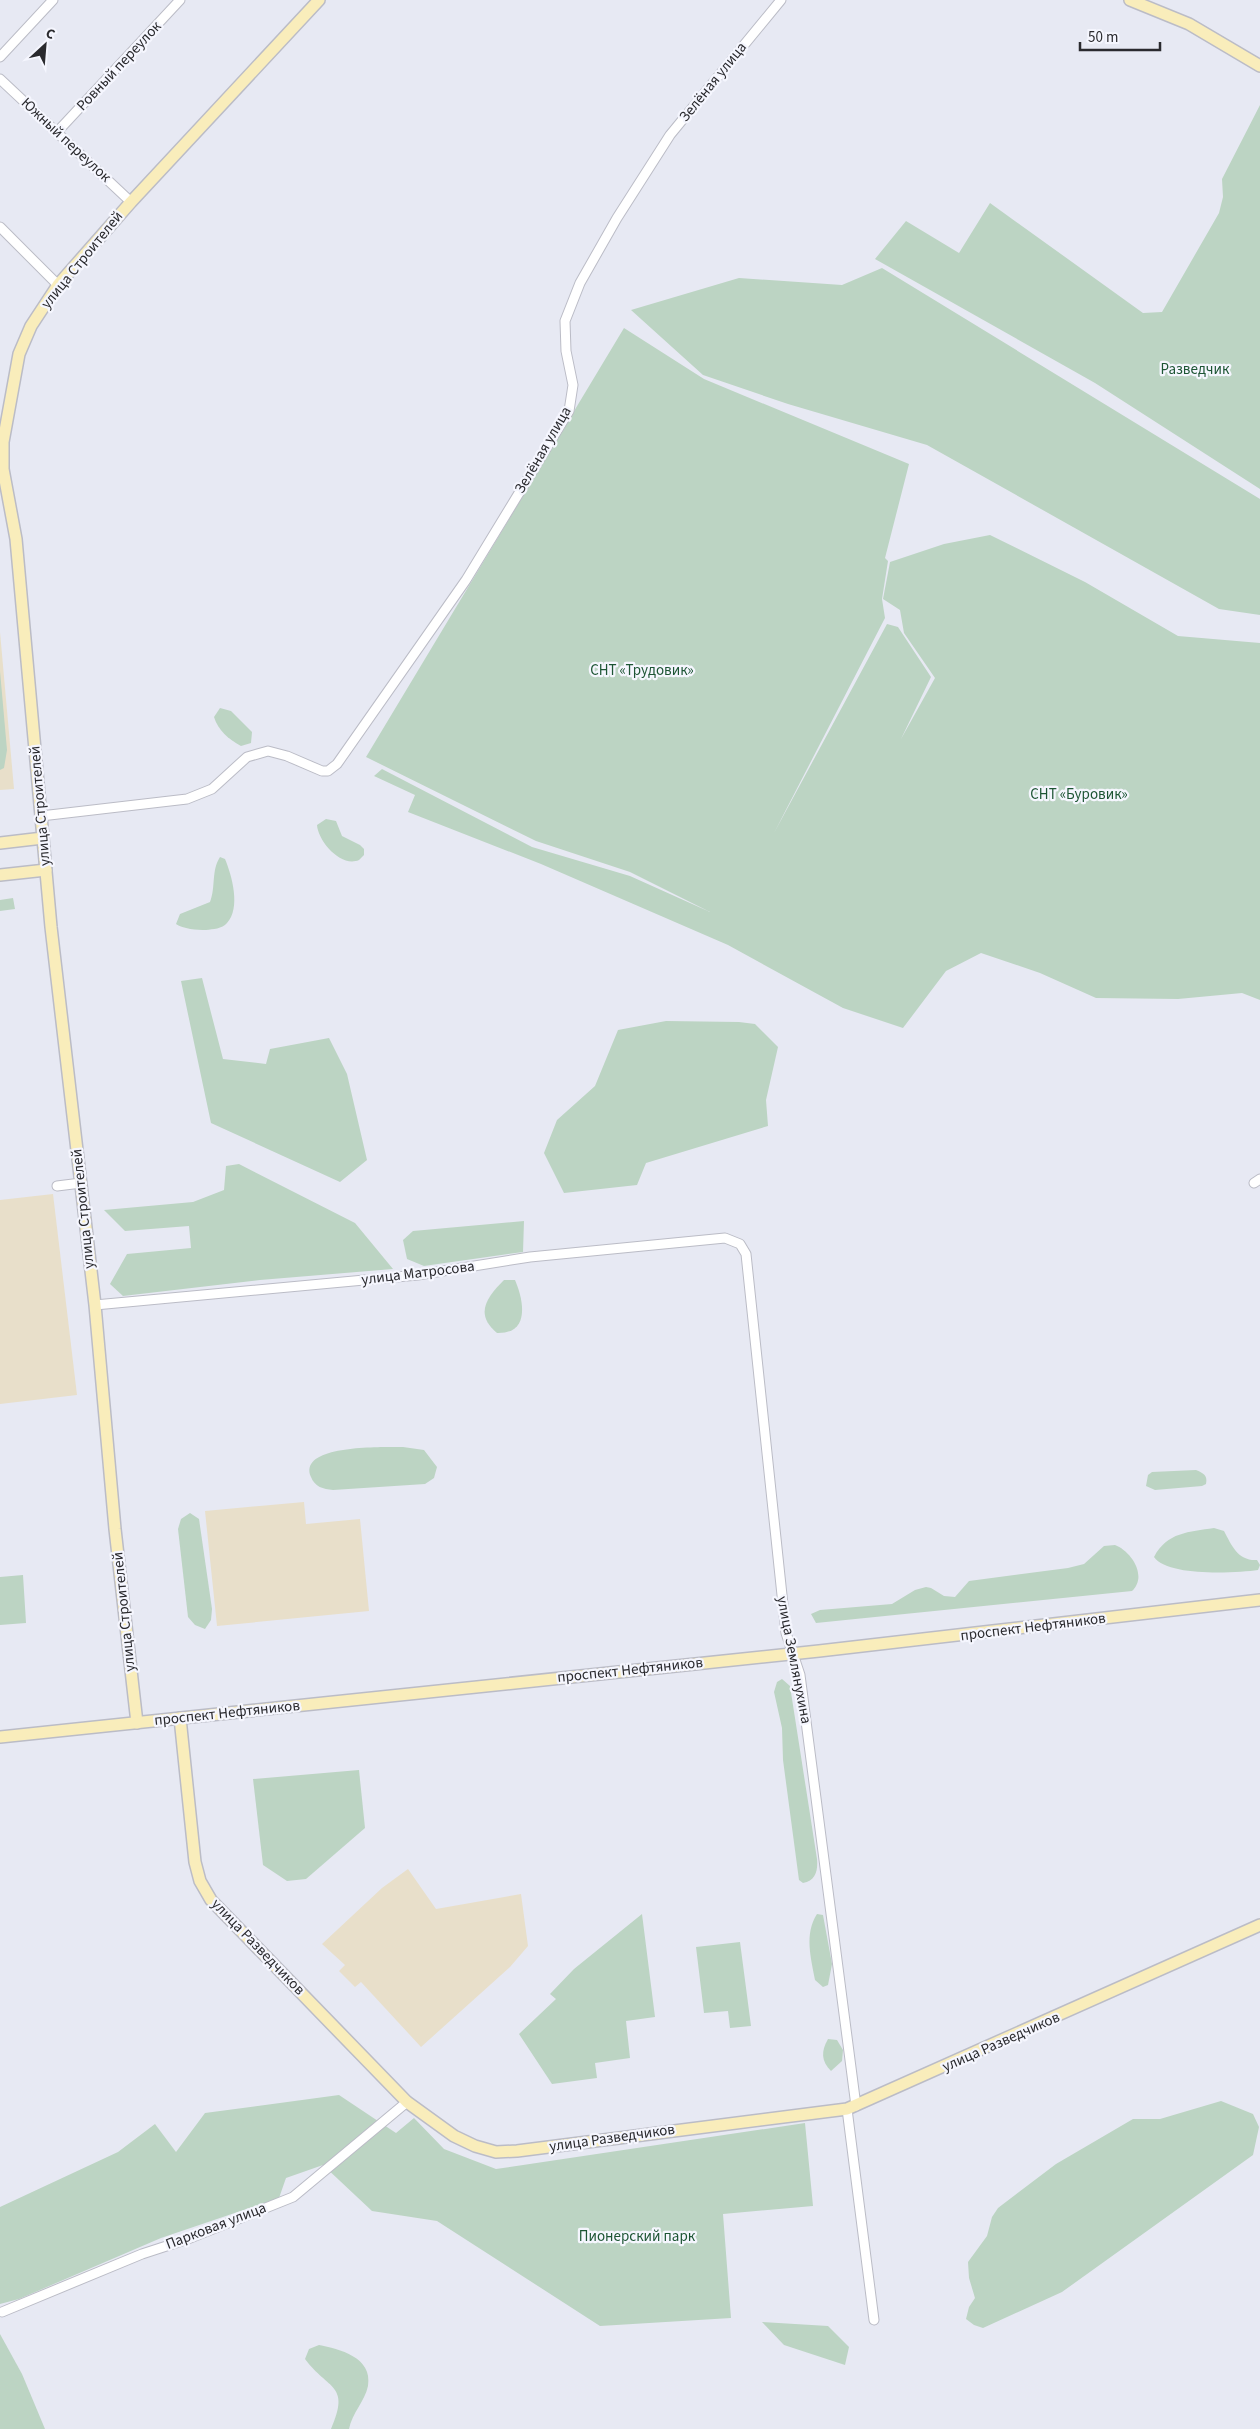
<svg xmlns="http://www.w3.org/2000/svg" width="1260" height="2429" viewBox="0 0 1260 2429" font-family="'Source Sans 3',sans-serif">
	<rect width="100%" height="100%" fill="#e7e9f3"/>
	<!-- education -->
	<g fill="#e8dfca">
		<path d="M0 632 14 789 0 790Z"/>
		<path d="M53 1194 77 1395 0 1404V1200Z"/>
		<path d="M304 1502 306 1524 360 1519 369 1611 217 1626 205 1511Z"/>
		<path d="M408 1869 436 1909 521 1894 528 1946 510 1967 421 2047 361 1982 355 1987 339 1971 345 1965 322 1944 382 1888Z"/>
	</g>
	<!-- green -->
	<g fill="#bcd4c3">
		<path d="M1260 105V489L1095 383 875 259 906 221 959 253 990 203 1143 313 1162 312 1219 213 1223 197 1222 179Z"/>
		<path d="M882 268 1260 499V615L1219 609 927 445 788 404 703 375 631 310 739 278 842 285Z"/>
		<path d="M624 328 704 379 909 464 885 558 888 561 882 599 885 618 774 833 887 624 898 627 931 677 901 739 935 678 904 633 900 610 883 599 890 562 944 544 990 535 1085 582 1178 636 1260 643V1000L1242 993 1178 999 1096 998 1040 973 981 953 946 971 903 1028 843 1008 728 945 541 864 408 812 415 795 374 776 382 769 532 847 630 876 710 912 630 872 536 841 366 757Z"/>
		<path d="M0 671 7 750 4 768 0 770Z"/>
		<path d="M220 708 231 711 252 732 251 743 241 746C228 739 218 730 214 717Z"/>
		<path d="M326 819 336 821 342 836 360 845 364 849V855L359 860C341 868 318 841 317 825Z"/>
		<path d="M220 857 225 859C232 876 241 908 227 923 222 929 213 929 206 930 197 930 183 929 176 924L180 914 210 902C216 887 211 871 220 857Z"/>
		<path d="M13 898 15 909 0 911V900Z"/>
		<path d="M202 978 223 1059 266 1064 270 1049 329 1038 347 1074 367 1160 340 1182 211 1123 181 981Z"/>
		<path d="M666 1021 739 1022 755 1024 778 1047 766 1100 768 1126 646 1163 637 1185 564 1193 544 1153 557 1120 595 1086 618 1030Z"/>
		<path d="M239 1164 355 1223 393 1269 260 1280 123 1296 110 1284 127 1254 191 1248 189 1226 125 1231 104 1210 193 1202 224 1190 226 1166Z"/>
		<path d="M524 1221 523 1252 424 1266 407 1259 403 1240 413 1231Z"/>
		<path d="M504 1280H515C524 1301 530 1334 497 1333 474 1314 487 1297 504 1280Z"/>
		<path d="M403 1447 424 1450 437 1467 434 1478 425 1484 333 1490C323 1489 315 1487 311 1477 297 1444 384 1447 403 1447Z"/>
		<path d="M1196 1470C1203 1473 1208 1475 1206 1484L1202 1486 1155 1490 1146 1486 1148 1475 1152 1472Z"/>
		<path d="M190 1513 199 1519 212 1609 211 1620 205 1629 195 1625 188 1617 178 1529 181 1519Z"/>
		<path d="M1214 1528 1224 1531C1232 1546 1238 1561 1257 1560L1260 1565 1258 1570C1236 1573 1168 1577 1154 1557 1167 1532 1189 1532 1214 1528Z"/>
		<path d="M1115 1545C1131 1551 1148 1576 1132 1591L816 1623 811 1614 820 1610 892 1604 915 1590 926 1587 931 1588 944 1596 955 1597 969 1581 1068 1568 1084 1564 1104 1546Z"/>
		<path d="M23 1575 26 1623 0 1625V1577Z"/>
		<path d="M782 1679 790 1686 817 1859C818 1870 816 1881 803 1883L799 1880 783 1760 782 1728 774 1692 777 1682Z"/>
		<path d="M359 1770 365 1828 306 1879 287 1881 263 1865 253 1779Z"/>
		<path d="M642 1914 655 2017 626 2021 630 2058 595 2063 597 2078 552 2084 519 2034 556 1999 550 1994 574 1969Z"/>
		<path d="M817 1914 823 1915 832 1964 828 1985 823 1987 815 1980C811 1958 804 1934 817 1914Z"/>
		<path d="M740 1942 751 2026 730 2028 728 2011 704 2013 696 1947Z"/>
		<path d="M828 2039 837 2040 843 2050 842 2061 831 2071C821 2061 821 2051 828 2039Z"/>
		<path d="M339 2095 396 2133 414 2118 444 2149 496 2169 805 2123 813 2206 723 2214 731 2318 600 2326 437 2221 372 2211 323 2165 286 2178 279 2198 161 2238 19 2299 0 2304V2207L118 2152 155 2124 176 2152 205 2113Z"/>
		<path d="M1221 2101 1253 2114 1259 2127 1253 2155 1062 2292 983 2328 974 2325 966 2319 969 2307 975 2298 969 2278 968 2262 987 2236 992 2217 998 2208 1056 2164 1133 2119H1160Z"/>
		<path d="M762 2322 828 2326 849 2347 845 2365 784 2345Z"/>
		<path d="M0 2334 22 2374 45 2429H0Z"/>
		<path d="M319 2345C339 2349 373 2357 368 2386 365 2401 352 2413 349 2429H331C351 2384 328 2390 305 2359L309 2349Z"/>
	</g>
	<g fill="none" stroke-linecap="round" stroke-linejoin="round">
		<defs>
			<g id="street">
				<path d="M0 57 53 0"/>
				<path d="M0 79 131 202"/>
				<path d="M58 131 180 0"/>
				<path d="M0 227 58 285"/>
				<path d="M41 816 187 799 212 789 247 757 268 751 287 756 322 771H328L337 764 466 580 569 411 573 385 566 351 565 321 580 283 617 218 670 135 781 0"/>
				<path d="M1254 1183 1260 1179"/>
				<path d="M57 1186 81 1183"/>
				<path d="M95 1305 418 1275 530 1257 725 1238 740 1244 746 1254 786 1633 800 1675 856 2106"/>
				<path d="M847 2109 874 2320"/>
				<path d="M2 2312 142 2254 188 2239 293 2197 407 2102"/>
			</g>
			<g id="secondary">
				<path d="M1130 0 1189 24 1260 66"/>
				<path d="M0 843 43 838"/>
				<path d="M0 875 46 870"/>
				<path d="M180 1718 195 1862 200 1881 211 1900 407 2102 454 2136 475 2146 496 2152 517 2151 847 2109 1260 1925"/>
				<path d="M137 1723 115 1529 95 1305 51 927 16 539 3 469V442L19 354 31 326 58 285 131 202 319 0"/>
				<path d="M0 1737 819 1651 1260 1600"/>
			</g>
		</defs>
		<!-- street casing -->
		<use href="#street" stroke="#bbbcc6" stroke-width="11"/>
		<!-- secondary casing -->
		<use href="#secondary" stroke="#bbbcc6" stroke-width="14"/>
		<!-- street -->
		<use href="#street" stroke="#fff" stroke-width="9"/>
		<!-- secondary -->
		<use href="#secondary" stroke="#f9edbb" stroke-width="11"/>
	</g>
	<g text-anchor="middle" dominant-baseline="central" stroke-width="4.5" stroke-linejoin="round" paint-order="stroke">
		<!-- street labels -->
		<g font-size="15" fill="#2a2a2e" stroke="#f5f6fe">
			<text transform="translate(119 66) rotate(-47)">Ровный переулок</text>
			<text transform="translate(713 82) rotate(-51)">Зелёная улица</text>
			<text transform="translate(66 140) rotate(43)">Южный переулок</text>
			<text transform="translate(82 260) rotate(-51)">улица Строителей</text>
			<text transform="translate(543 450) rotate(-60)">Зелёная улица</text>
			<text transform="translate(40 806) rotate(-95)">улица Строителей</text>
			<text transform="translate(83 1209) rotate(-96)">улица Строителей</text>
			<text transform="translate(418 1273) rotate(-7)">улица Матросова</text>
			<text transform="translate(124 1612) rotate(-96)">улица Строителей</text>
			<text transform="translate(1033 1627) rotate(-7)">проспект Нефтяников</text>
			<text transform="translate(794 1660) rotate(79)">улица Землянухина</text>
			<text transform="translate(630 1670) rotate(-6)">проспект Нефтяников</text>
			<text transform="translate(227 1713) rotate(-6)">проспект Нефтяников</text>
			<text transform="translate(258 1947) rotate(46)">улица Разведчиков</text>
			<text transform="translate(1001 2042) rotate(-24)">улица Разведчиков</text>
			<text transform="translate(612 2138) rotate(-8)">улица Разведчиков</text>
			<text transform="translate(216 2226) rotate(-21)">Парковая улица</text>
		</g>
		<!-- park labels -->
		<g font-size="15" fill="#1d5534" stroke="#f5f6fe">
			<text x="1195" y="369">Разведчик</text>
			<text x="642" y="670">СНТ «Трудовик»</text>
			<text x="1079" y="794">СНТ «Буровик»</text>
			<text x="637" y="2236">Пионерский парк</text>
		</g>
	</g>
	<!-- north arrow -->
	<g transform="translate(45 45) rotate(26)" stroke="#f5f6fe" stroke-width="4" paint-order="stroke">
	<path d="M0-4L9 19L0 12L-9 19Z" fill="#2a2a2e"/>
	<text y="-8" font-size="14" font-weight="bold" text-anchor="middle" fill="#2a2a2e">С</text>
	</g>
	<!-- scale -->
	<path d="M1080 42v8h80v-8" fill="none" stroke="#2a2a2e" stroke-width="2.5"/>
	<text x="1088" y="42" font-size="15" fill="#2a2a2e" stroke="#f5f6fe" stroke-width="4" paint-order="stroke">50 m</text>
</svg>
